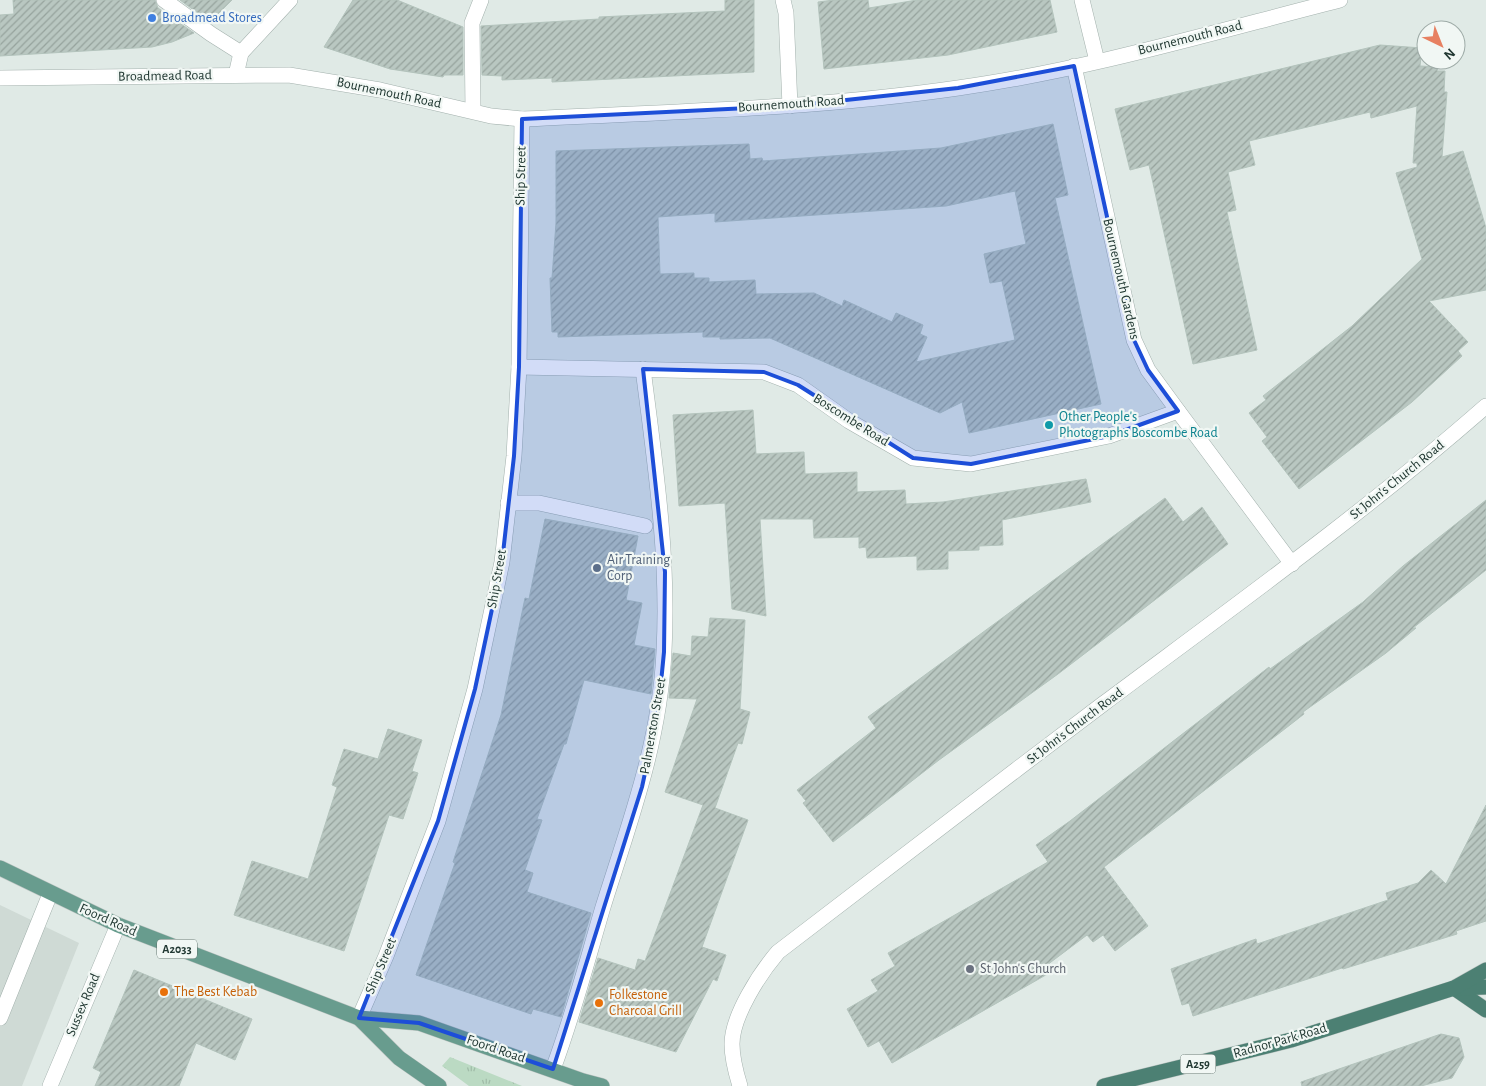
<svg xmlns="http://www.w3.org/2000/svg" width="1486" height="1086" viewBox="0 0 1486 1086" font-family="'Alegreya Sans',sans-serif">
	<defs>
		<pattern id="grass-tufts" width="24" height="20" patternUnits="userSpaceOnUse" patternTransform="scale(1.25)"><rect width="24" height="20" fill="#bbdac3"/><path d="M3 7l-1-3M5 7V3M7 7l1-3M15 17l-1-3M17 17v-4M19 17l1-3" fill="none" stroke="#a0bca8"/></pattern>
		<pattern id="building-hatch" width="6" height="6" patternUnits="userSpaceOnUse" patternTransform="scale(1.25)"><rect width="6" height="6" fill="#b9c7c1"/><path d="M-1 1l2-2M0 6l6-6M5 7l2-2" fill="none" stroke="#96a39d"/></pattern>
	</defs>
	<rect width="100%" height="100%" fill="#e0eae6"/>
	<!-- built -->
	<path fill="#cfdad5" d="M0 905 79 943 22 1086H0Z"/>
	<!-- grass -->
	<path fill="url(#grass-tufts)" d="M450 1057 517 1084 522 1086H469L442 1066Z"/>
	<!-- building -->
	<g fill="url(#building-hatch)" stroke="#b3c3bc" fill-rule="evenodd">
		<path d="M13 0H155L158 8 194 33 172 42 152 47 0 56V15L14 14Z"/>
		<path d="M180 0H232L210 22Z"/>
		<path d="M353 0H397L463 27V75H444L443 77 390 69 324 47Z"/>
		<path d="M725 0H754V72L552 82V78L502 80V76L482 75 481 26 599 19V17L725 11Z"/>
		<path d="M834 0H868L869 8 917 0H1050L1057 32 948 55 824 69 818 2Z"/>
		<path d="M1380 45 1422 48 1420 66 1438 67 1437 71H1445L1444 92H1447L1442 157 1463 151 1486 228V290L1429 301 1468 342 1458 351 1462 356 1412 402 1299 489 1262 441 1267 437 1249 413 1266 400 1263 396 1352 326 1422 259 1396 173 1417 167V163H1413L1417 106 1371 118 1370 112 1249 141 1255 165 1228 172 1236 210 1227 212 1257 350 1193 364 1149 165 1130 170 1115 109Z"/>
		<path d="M1053 124 1068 195 1055 198 1101 404 969 433 962 402 940 413 770 338 720 339V337H703V332L558 337V332H552L550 278H552L556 223V151L749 144 750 159 762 158 763 161 941 148ZM1015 191 1026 244 984 254 990 283 1002 281 1015 340 916 362 927 337 920 334 923 325 896 313 892 322 844 300 842 306 814 293 756 294 755 280 709 282V278H694V273L660 274 658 217 715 213V222L946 206Z"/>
		<path d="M753 410 756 454 804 452 805 474 857 472V492L905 490 906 504 943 502 1086 479 1091 502 1002 520 1003 545 979 546V550L948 551V569H944L917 570V556L867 558 866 547 859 548V537L814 538 813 519H760L766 616 732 609 725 503 679 506 673 415Z"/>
		<path d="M1165 498 1183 522 1202 507 1228 544 1058 674 939 760 833 842 803 803 806 801 797 790 876 728 868 717Z"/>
		<path d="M1486 500V570L1413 628H1416L1386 653 1303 712 1304 714 1277 735 1104 867 1148 926 1115 951 1103 935 1093 942 1087 935 1047 965 1051 972 892 1063 879 1041 868 1047 847 1009 878 991 871 980 895 966 888 953 1048 862 1036 845 1070 821 1269 667 1270 669 1363 602 1403 566Z"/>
		<path d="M545 519 638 536 626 600 642 603 634 645 655 649 651 694 584 680 566 744H564L537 819 542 820 525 870 533 873 527 892 591 913 561 1017 533 1009 531 1014 416 975 455 863 453 862 501 715 525 598 529 599Z"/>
		<path d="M710 618 745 620 740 709 750 712 742 744 738 743 715 808 748 820 702 947 726 955 717 981 713 979 676 1052 579 1022 598 958 635 970 638 959 645 961 703 805 665 792 697 699 669 698 673 653 691 656 692 636 708 637Z"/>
		<path d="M388 729 422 740 412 771 418 773 403 819 389 815 344 951 234 915 252 861 308 879 337 787 332 785 344 749 378 759Z"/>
		<path d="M1486 805V921L1456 931 1457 934 1343 969 1342 968 1193 1016 1189 1003 1182 1005 1171 969 1256 939 1257 944 1388 900 1386 893 1418 883 1431 870 1446 884Z"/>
		<path d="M134 970 252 1019 235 1060 196 1043 179 1086H95L101 1072 93 1068Z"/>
		<path d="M1441 1034 1459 1038 1464 1057 1452 1078 1421 1086H1302L1301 1082Z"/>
	</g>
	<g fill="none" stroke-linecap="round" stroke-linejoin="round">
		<defs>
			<g id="service">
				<path d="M164 0 211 34 241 53"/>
				<path d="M473 111 472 23 481 0"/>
				<path d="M508 503H539L645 526"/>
				<path d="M0 1018 50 894"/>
			</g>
			<g id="minor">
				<path d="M783 0 786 13 790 106"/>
				<path d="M1082 0 1097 61"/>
				<path d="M1074 66 1134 340 1148 370 1178 411 1292 564"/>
				<path d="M236 75 241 53 290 0"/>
				<path d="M0 78 289 75 380 90 491 116 522 119C667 112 814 109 958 88 1087 70 1214 32 1340 0"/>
				<path d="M519 367 764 372 798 385 849 421 913 458 971 464 1109 436 1178 411"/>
				<path d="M359 1018 386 956 438 821 475 689 502 562 514 456 519 367 522 119"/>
				<path d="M553 1069C573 1016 587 961 603 907 630 821 660 742 664 651 669 556 655 463 643 369"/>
				<path d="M50 1086 118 925"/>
				<path d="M740 1086C736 1073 732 1058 732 1044 732 1016 760 973 778 952 886 870 994 786 1103 704 1233 607 1364 513 1486 406"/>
			</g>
			<g id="primary">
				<path d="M0 868 118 925 359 1018 419 1023 583 1081 602 1086"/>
				<path d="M359 1018 399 1058 439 1086"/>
			</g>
			<g id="trunk">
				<path d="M1454 988 1486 1010"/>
				<path d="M1458 988 1486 987"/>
				<path d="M1104 1086 1291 1040 1454 988 1486 970"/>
			</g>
		</defs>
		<!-- service casing -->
		<use href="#service" stroke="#a3b1ad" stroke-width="16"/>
		<!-- minor casing -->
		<use href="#minor" stroke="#a3b1ad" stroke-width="16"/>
		<!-- primary casing -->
		<use href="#primary" stroke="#bdc4c2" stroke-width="16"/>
		<!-- trunk casing -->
		<use href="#trunk" stroke="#bdc4c2" stroke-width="16"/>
		<!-- service -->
		<use href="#service" stroke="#fff" stroke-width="15"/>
		<!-- minor -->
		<use href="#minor" stroke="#fff" stroke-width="15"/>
		<!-- primary -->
		<use href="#primary" stroke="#689c8e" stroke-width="15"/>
		<!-- trunk -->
		<use href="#trunk" stroke="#4c8073" stroke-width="15"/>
	</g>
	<!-- marked area -->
	<path fill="#1d4ed8" fill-opacity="0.2" stroke="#1d4ed8" stroke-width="4" stroke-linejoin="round" d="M1074 66 1134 340 1148 370 1178 411 1109 436 971 464 913 458 798 385 764 372 643 369 665 572 664 652 658 713 642 787 553 1069 419 1023 359 1018 438 821 475 689 502 562 514 456 519 367 522 119 790 106 958 88Z"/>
	<!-- markers -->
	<circle fill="#3f7fe0" stroke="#f1f7f4" stroke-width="2" cx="152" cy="18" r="5"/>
	<circle fill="#0f9aa8" stroke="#f1f7f4" stroke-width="2" cx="1049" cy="425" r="5"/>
	<circle fill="#5c6f8a" stroke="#f1f7f4" stroke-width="2" cx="597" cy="568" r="5"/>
	<circle fill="#6b7280" stroke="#f1f7f4" stroke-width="2" cx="970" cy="969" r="5"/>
	<g fill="#e8710a" stroke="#f1f7f4" stroke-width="2">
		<circle cx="164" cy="992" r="5"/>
		<circle cx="599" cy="1003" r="5"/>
	</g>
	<g text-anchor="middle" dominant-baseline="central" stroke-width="4.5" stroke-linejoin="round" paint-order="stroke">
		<!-- shield labels -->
		<g fill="#f1f7f4" stroke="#60726d" stroke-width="1">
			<rect x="157" y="939.5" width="40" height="19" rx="4"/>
			<rect x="1180.5" y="1054.5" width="35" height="19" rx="4"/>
		</g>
		<g font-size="12" font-weight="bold" fill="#223933">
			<text x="177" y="949">A2033</text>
			<text x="1198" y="1064">A259</text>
		</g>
		<!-- shop labels -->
		<g font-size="14" fill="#366cbe" stroke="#f1f7f4" text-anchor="start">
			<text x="162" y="18">Broadmead Stores</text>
		</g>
		<!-- street labels -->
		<g font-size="14" fill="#223933" stroke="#f1f7f4">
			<text transform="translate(1190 38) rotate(-14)">Bournemouth Road</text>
			<text transform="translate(165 76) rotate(-1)">Broadmead Road</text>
			<text transform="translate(389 93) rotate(12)">Bournemouth Road</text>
			<text transform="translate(791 104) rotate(-4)">Bournemouth Road</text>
			<text transform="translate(521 176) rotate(-89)">Ship Street</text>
			<text transform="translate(1121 279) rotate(77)">Bournemouth Gardens</text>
			<text transform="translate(851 420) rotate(32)">Boscombe Road</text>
			<text transform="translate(1397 480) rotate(-39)">St John's Church Road</text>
			<text transform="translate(497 579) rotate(-80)">Ship Street</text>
			<text transform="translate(653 726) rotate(-80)">Palmerston Street</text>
			<text transform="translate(1075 726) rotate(-37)">St John's Church Road</text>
			<text transform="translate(108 920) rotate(24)">Foord Road</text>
			<text transform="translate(381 966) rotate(-67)">Ship Street</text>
			<text transform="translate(83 1005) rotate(-67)">Sussex Road</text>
			<text transform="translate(1280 1041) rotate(-16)">Radnor Park Road</text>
			<text transform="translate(496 1049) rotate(19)">Foord Road</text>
		</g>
		<!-- culture labels -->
		<g font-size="14" fill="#0d838f" stroke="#f1f7f4" text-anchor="start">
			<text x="1059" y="417">Other People's<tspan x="1059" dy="16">Photographs Boscombe Road</tspan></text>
		</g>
		<!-- service labels -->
		<g font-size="14" fill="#4e5e75" stroke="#f1f7f4" text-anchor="start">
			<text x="607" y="560">Air Training<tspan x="607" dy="16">Corp</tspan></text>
		</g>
		<!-- worship labels -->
		<g font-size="14" fill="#5b616d" stroke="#f1f7f4" text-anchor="start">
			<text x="980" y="969">St John's Church</text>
		</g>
		<!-- food labels -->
		<g font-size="14" fill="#c56008" stroke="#f1f7f4" text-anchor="start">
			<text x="174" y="992">The Best Kebab</text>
			<text x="609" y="995">Folkestone<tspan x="609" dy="16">Charcoal Grill</tspan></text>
		</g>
	</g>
	<!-- north arrow -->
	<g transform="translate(1441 45) rotate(137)"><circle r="24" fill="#f1f7f4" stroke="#9eaba7"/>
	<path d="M0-4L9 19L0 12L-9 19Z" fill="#e78061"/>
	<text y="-8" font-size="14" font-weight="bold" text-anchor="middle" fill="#223933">N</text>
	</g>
</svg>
